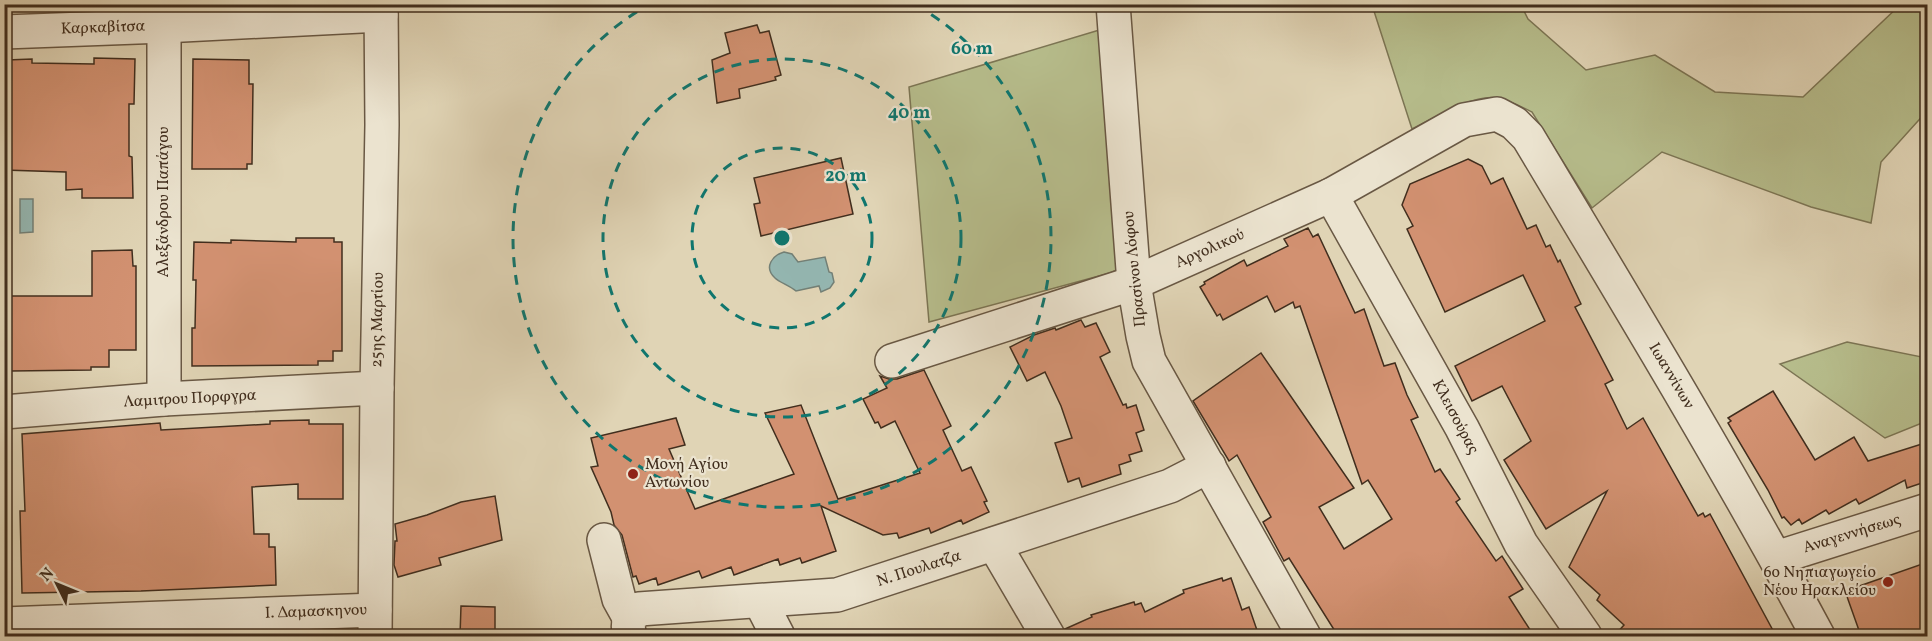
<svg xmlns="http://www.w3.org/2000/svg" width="1932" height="641" viewBox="0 0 1932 641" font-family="Vollkorn,serif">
	<rect width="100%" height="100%" fill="#e0d4b5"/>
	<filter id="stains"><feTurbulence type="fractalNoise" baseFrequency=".00333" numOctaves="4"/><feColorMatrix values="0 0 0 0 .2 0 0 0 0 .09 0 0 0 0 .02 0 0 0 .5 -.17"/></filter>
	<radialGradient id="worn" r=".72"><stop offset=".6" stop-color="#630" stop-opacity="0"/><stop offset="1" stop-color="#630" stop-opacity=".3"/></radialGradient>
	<!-- green -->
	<g fill="#b6bc8b" stroke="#7c7554" stroke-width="1.5">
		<path d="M1372 5H1521L1528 19 1586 70 1655 55 1715 92 1803 97 1900 5H1927V111L1881 162 1871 223 1811 207 1662 152 1592 208 1532 112C1520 106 1509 100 1496 98 1473 94 1433 119 1412 129Z"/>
		<path d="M1106 28 1132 263 1110 273 929 322 909 87Z"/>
		<path d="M1847 342 1927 358V421L1885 438 1780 364Z"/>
	</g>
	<!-- water -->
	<g fill="#94b7b2" stroke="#738077" stroke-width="1.5">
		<path d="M20 199H33V232L20 233Z"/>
		<path d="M784 252 792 254 798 262 825 257 829 272 832 273 834 282 830 288 821 292 819 286 796 291C790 286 779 282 775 278 763 267 773 255 784 252Z"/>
	</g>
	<!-- building -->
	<g fill="#d29171" stroke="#412e1e" stroke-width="1.5">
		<path d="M757 25 760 33 769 31 781 75 775 77 776 80 739 89 740 98 717 103 712 60 730 53 725 33Z"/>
		<path d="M94 58 135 59 134 104H129V156L132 157 133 198H82V189L66 190V172L4 170V67H7V60L32 59V63L94 64Z"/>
		<path d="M193 59 249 60V84H253L252 164H247V169H192Z"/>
		<path d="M841 158 853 214 761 236 754 204 760 203 754 178Z"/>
		<path d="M1468 159 1482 166 1491 184 1503 178 1527 229 1536 225 1546 247 1550 245 1558 262 1560 260 1581 304 1575 307 1613 380 1605 384 1627 429 1643 418 1698 516 1703 513 1705 517 1710 514 1776 636H1614L1624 625 1597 600 1600 595 1569 567 1607 491 1546 529 1504 460 1531 441 1502 386 1472 401 1455 366 1545 321 1523 275 1445 312 1407 229 1413 226 1402 205 1410 184Z"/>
		<path d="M1308 228 1313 237 1318 234 1355 313 1364 309 1384 366 1395 363 1407 395 1418 417 1411 420 1435 472 1440 469 1460 499 1456 502 1496 561 1502 556 1523 589 1509 597 1534 636H1338L1289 558 1284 561 1263 522 1271 517 1237 455 1229 461 1193 401 1261 353 1354 488 1319 507 1344 549 1392 519 1368 480 1362 484 1300 306 1295 308 1293 302 1275 312 1267 296 1223 320 1220 314 1217 316 1200 287 1205 284 1204 282 1244 260 1247 266 1288 246 1284 239Z"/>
		<path d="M296 238H334V242H342V351H333V361H318V365L192 366V328H195L196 280H193L194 242 231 243V240L296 242Z"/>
		<path d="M132 250 133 266H136V350H109V367H91V370L11 371V369H4V296H92V251Z"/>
		<path d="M1081 320 1085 327 1096 323 1110 352 1100 357 1123 405 1126 404 1127 408 1136 405 1144 430 1136 433 1142 451 1129 455 1131 461 1119 465 1121 474 1082 487 1079 478 1068 482 1055 443 1072 438 1061 406 1045 372 1027 381 1010 347 1034 335 1055 328 1056 330Z"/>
		<path d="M924 370 951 426 943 430 962 471 971 467 987 501 984 502 989 512 963 524 961 520 931 533 929 528 899 538 897 533 883 535 821 506 836 551 802 563 800 558 780 565 778 559 734 575 731 567 702 578 699 571 658 585 656 578 639 584 636 576 633 577 622 535 614 525 611 512 591 467 598 466 591 438 676 418 685 445 669 449 695 509 794 474 765 413 801 405 838 499 920 473 895 421 881 428 878 422 875 423 863 399 887 388 880 376 889 379H897Z"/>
		<path d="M1773 391 1815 460 1854 437 1868 461 1928 442V481L1907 488 1905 480 1859 504 1856 499 1829 514 1826 510 1802 524 1799 519 1791 525 1784 517 1782 518 1768 490 1728 423 1731 421 1728 418Z"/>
		<path d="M309 420V424H343V499H298V484L252 487 254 534H269V547H275L276 585 141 591 22 593 20 511H25L22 434 160 423 161 430 270 424V421Z"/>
		<path d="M495 496 502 540 439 558 441 565 398 577 394 565 395 541H397L395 524 427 515 461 502Z"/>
		<path d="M1928 562V636H1861L1845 591Z"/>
		<path d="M1222 578 1223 581 1231 578 1242 610 1249 607 1259 636H1067L1065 629 1092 617 1091 615 1134 602 1135 605 1141 603 1145 612 1184 593 1183 590Z"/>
		<path d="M461 606 495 607V636H460Z"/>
	</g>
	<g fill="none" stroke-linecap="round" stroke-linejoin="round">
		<defs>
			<g id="minor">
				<path d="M1113 4 1134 283 1143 336 1149 361 1304 636"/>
				<path d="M4 32 164 26 381 15"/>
				<path d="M1331 195 1462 428 1521 544 1585 636"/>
				<path d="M892 361 1134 283 1331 195 1464 120 1497 114 1514 123 1528 137C1627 302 1727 467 1818 636"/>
				<path d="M164 399V4"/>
				<path d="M4 412 164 399 377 388"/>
				<path d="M604 540 619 599 629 617"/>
				<path d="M994 544 1048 636"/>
				<path d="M1776 558 1928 510"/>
				<path d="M760 601 778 636"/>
				<path d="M4 624 375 610"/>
				<path d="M375 636 377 388 382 125 381 4"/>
				<path d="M630 636C626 623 629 618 639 609L837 595 1170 486 1209 466"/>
			</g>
		</defs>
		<!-- minor casing -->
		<use href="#minor" stroke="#695844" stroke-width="36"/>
		<!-- minor -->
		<use href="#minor" stroke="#ebe3cf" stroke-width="33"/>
	</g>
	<!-- distance rings -->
	<g fill="none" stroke="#0f766e" stroke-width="3" stroke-dasharray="10 8">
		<circle cx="782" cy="238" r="90"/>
		<circle cx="782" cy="238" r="179"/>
		<path d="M916 5A269 269 0 1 1 648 5"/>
	</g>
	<!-- markers -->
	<g fill="#8f2418" stroke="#ebe3cf" stroke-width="2">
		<circle cx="633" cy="474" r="6"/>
		<circle cx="1888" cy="582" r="6"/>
	</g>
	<g text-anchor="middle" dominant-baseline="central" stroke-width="4.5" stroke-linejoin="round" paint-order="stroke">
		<!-- street labels -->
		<g font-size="16" fill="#412e1e" stroke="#ebe3cf">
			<text transform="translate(103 28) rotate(-2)">Καρκαβίτσα</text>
			<text transform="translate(164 202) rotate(-90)">Αλεξάνδρου Παπάγου</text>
			<text transform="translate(1210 249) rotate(-24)">Αργολικού</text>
			<text transform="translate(1135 269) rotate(-96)">Πρασίνου Λόφου</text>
			<text transform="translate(378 320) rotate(-89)">25ης Μαρτίου</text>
			<text transform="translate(1671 376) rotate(59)">Ιωαννίνων</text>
			<text transform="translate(190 399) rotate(-3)">Λαμιτρου Πορφγρα</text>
			<text transform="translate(1455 417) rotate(62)">Κλεισούρας</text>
			<text transform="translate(1852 534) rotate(-17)">Αναγεννήσεως</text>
			<text transform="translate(919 569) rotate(-18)">Ν. Πουλατζα</text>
			<text transform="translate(316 612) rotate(-2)">Ι. Δαμασκηνου</text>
		</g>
		<!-- poi labels -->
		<g font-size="16" fill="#412e1e" stroke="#ebe3cf" text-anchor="start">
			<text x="645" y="465">Μονή Αγίου<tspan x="645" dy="18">Αντωνίου</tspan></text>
			<text x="1876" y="573" text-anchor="end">6ο Νηπιαγωγείο<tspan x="1876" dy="18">Νέου Ηρακλείου</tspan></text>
		</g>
	</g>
	<circle cx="782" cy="238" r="9" fill="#0f766e" stroke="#ebe3cf" stroke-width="3"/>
	<g font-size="18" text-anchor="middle" font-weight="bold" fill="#0f766e" stroke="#ebe3cf" stroke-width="4.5" stroke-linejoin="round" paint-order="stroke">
		<text x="972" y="54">60 m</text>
		<text x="909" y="118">40 m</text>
		<text x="846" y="181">20 m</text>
	</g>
	<!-- margin -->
	<rect width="1932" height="641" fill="none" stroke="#e0d4b5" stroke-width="24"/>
	<rect x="6" y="6" width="1920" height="629" fill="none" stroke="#412e1e" stroke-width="3"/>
	<rect x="12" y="12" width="1908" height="617" fill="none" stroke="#412e1e" stroke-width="1.5"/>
	<!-- north arrow -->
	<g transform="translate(57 584) rotate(313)" stroke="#ebe3cf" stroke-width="4.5" paint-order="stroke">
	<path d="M0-4.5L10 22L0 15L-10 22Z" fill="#412e1e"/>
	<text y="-9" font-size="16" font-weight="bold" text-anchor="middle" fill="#412e1e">N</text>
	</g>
	<rect width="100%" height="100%" filter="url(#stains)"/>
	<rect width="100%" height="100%" fill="url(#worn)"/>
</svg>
